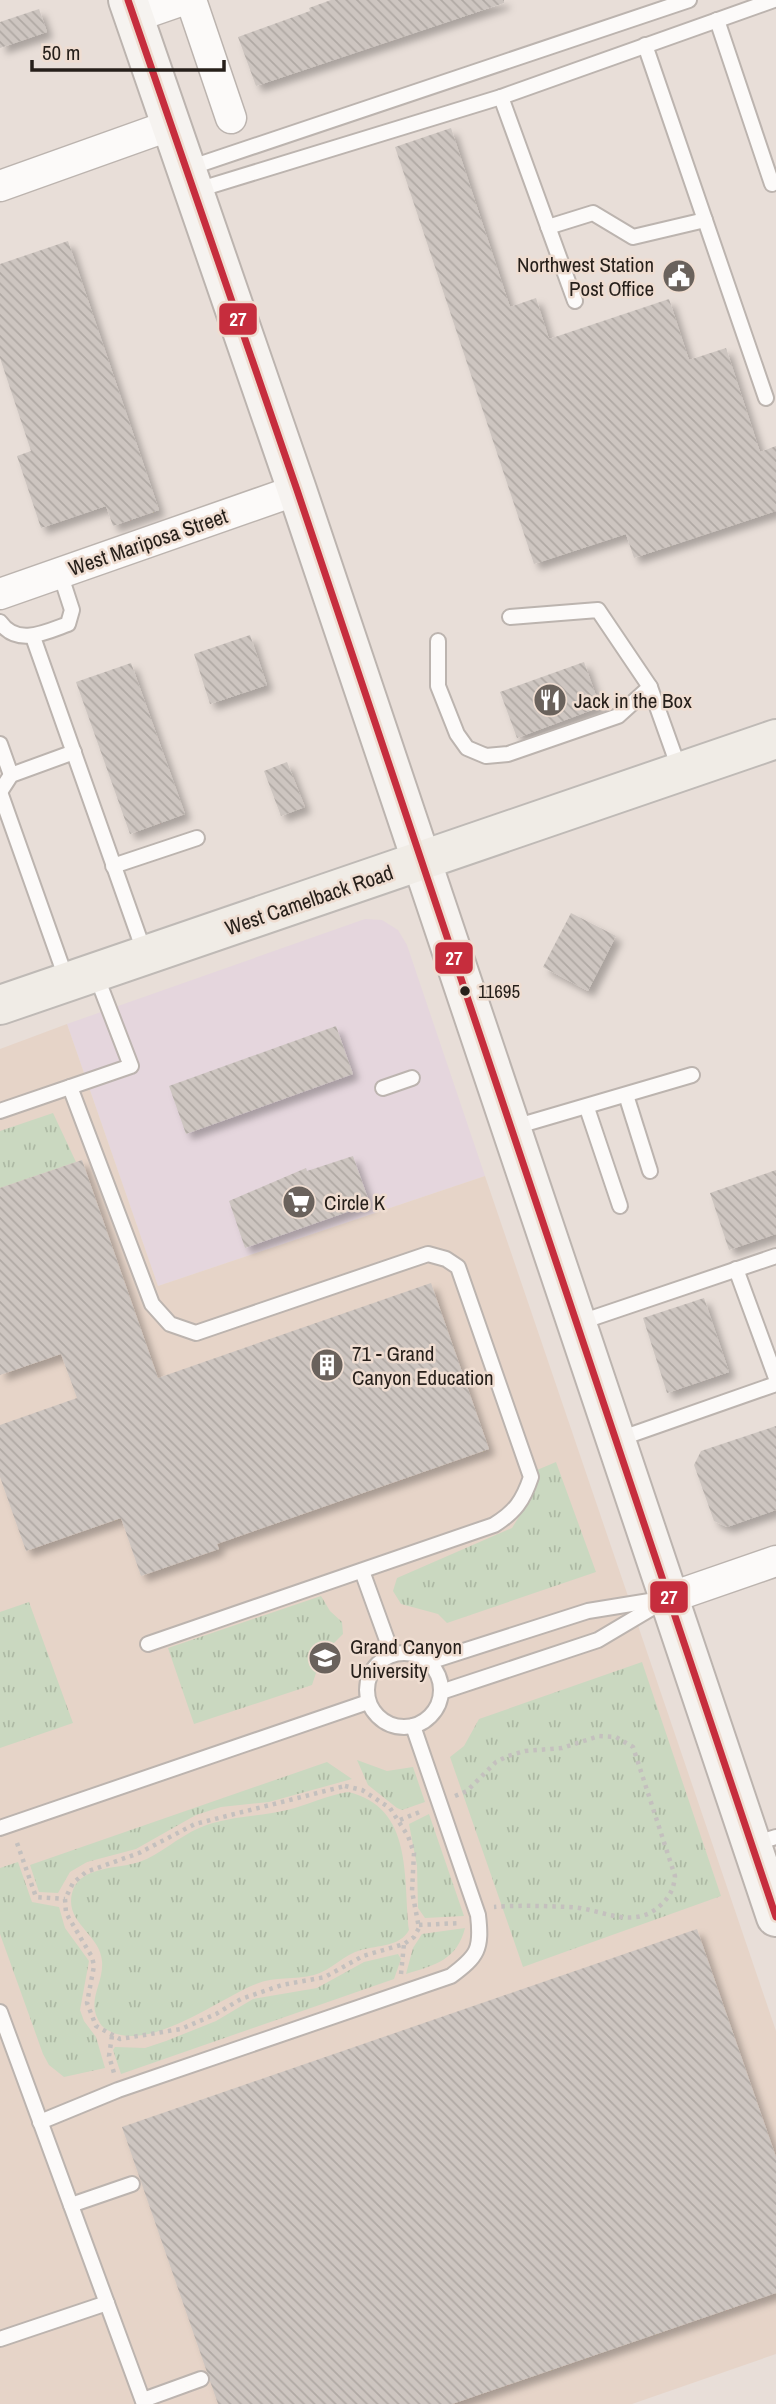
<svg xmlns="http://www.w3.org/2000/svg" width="776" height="2404" viewBox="0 0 776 2404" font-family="'Archivo Narrow',sans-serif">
	<defs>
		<pattern id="grass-tufts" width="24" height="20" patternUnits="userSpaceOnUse" patternTransform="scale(1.75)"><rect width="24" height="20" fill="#cad8c0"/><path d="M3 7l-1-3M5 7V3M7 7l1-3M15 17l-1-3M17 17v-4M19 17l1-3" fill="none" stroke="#adb9a4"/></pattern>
		<pattern id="building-back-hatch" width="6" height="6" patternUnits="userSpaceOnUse" patternTransform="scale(1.75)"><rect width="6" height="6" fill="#cdc5c0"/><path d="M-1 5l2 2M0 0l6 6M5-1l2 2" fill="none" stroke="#b0a9a4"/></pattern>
		<filter id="shadow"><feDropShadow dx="6" dy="6" stdDeviation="3.5" flood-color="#0004"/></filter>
	</defs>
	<rect width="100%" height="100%" fill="#e8ded8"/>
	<!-- commercial -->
	<path fill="#e5d6dd" d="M365 919 382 920 398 930 407 945 485 1176 158 1286 67 1024Z"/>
	<!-- built -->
	<path fill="#e6d4c8" d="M67 1024 158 1286 485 1176 776 2031V2354L632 2404H0V1049Z"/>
	<!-- grass -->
	<g fill="url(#grass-tufts)">
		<path d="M53 1113 76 1162 0 1188V1131Z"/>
		<path d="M556 1462 596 1572 447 1623 438 1614 401 1604 393 1591 397 1578 512 1528 533 1494 537 1470Z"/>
		<path d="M321 1596 330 1611 342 1622 343 1634 322 1655 312 1685 194 1724 168 1648Z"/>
		<path d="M29 1602 73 1723 0 1748V1612Z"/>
		<path d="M642 1662 721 1896 523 1967 450 1757 464 1746 479 1719Z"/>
		<path d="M357 1760 387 1771 413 1767 425 1802 402 1810 397 1808 368 1785Z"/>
		<path d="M327 1762 352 1779 269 1802 221 1807 196 1815 136 1849 87 1862 70 1872 58 1893 39 1892 30 1865Z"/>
		<path d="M348 1792C414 1807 403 1879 409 1930 400 1947 378 1945 361 1950 343 1955 332 1970 314 1975 295 1980 274 1976 256 1984 219 1998 141 2060 102 2026 84 2001 104 1986 102 1961 100 1933 62 1922 73 1890 82 1866 118 1869 139 1862 160 1855 178 1837 199 1828 227 1816 258 1817 287 1810 308 1805 327 1795 348 1792Z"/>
		<path d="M429 1814 464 1916 425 1918 418 1908 417 1866 409 1824Z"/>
		<path d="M18 1862 32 1902 59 1907 65 1928 89 1961 80 2010 84 2021 96 2037 105 2068 64 2077 49 2065 43 2054 0 1934V1868Z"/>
		<path d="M465 1928C457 1960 435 1965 406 1974L413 1948 422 1934Z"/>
		<path d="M398 1954 401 1959 394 1979 121 2074 113 2050 115 2047 145 2048 166 2041 216 2021 253 1999 317 1988 364 1962Z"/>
	</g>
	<!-- building -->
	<g fill="url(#building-back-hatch)" filter="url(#shadow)">
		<path d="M331 0H504V3L256 86 238 37 310 11 309 8Z"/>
		<path d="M39 9 47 32 0 48V22Z"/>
		<path d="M451 128 510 307 536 298 549 339 669 299 689 360 726 348 760 452 776 446V511L634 558 626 534 534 564 395 147Z"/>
		<path d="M68 241 159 510 113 526 106 506 41 528 17 456 31 451 0 358V264Z"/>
		<path d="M250 635 267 685 210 704 194 654Z"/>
		<path d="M584 662 600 707 517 738 500 692Z"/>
		<path d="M131 663 185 814 130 834 76 682Z"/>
		<path d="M287 762 305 807 281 816 264 771Z"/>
		<path d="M571 913 616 936 588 991 543 967Z"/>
		<path d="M336 1026 353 1074 186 1134 169 1086Z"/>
		<path d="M353 1156 370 1204 245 1248 229 1201 306 1168 307 1171Z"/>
		<path d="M82 1160 158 1378 431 1283 489 1449 217 1544 219 1549 141 1576 121 1518 26 1551 0 1477V1425L77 1398 61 1354 0 1375V1188Z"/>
		<path d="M776 1170V1234L729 1250 710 1193Z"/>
		<path d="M704 1298 729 1372 667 1393 643 1318Z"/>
		<path d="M776 1426V1510L727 1527 714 1521 694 1465 701 1451Z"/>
		<path d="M697 1929 776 2157V2293L452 2404H218L122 2127Z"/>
	</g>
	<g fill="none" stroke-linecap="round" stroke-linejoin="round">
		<defs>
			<g id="lane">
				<path d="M717 20 772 184 776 182"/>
				<path d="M645 45 766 398"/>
				<path d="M501 97 575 301"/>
				<path d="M186 169 689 0"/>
				<path d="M194 191 501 97 774 0"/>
				<path d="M548 227 593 213 633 237 705 220"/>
				<path d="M510 617 598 610 650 687 680 771"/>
				<path d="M0 622C17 647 46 632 68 624L72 610 60 573"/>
				<path d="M33 637 145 954"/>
				<path d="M438 641V686L457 734 467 748 486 756 508 754 618 716 650 687"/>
				<path d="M0 744 11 775"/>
				<path d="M0 792 67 981"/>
				<path d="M0 792 11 775 74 752"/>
				<path d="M113 866 197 838"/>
				<path d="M96 975 131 1066 70 1087 152 1304 170 1324 196 1333 428 1254 446 1259 458 1267 531 1477C523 1501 515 1512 494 1525L148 1644"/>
				<path d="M383 1088 412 1078"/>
				<path d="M626 1095 650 1171"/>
				<path d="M587 1108 620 1206"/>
				<path d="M0 1111 70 1087"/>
				<path d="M511 1128 692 1075"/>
				<path d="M736 1269 776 1378"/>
				<path d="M578 1323 776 1256"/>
				<path d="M619 1439 776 1384"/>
				<path d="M362 1571 392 1654"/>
				<circle cx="404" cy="1690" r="37"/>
				<path d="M429 1662 588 1611 668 1598"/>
				<path d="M441 1692 598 1640 662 1602"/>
				<path d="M0 1828 368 1702"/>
				<path d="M753 1844 776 1837"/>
				<path d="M0 2012 144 2404"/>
				<path d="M40 2122 118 2090 451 1976C478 1956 482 1949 478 1915L413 1726"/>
				<path d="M71 2205 132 2184"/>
				<path d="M0 2339 107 2303"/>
				<path d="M143 2400 201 2379"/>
			</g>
			<g id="street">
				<path d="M191 0 231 118"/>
				<path d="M134 17 183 0"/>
				<path d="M0 186 171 125"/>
				<path d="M0 594 297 490"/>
				<path d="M669 1598 776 1561"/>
			</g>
			<path id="secondary" d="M128 0 297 490 776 1917"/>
			<path id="primary" d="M0 1005 776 739"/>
		</defs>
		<!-- lane casing -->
		<use href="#lane" stroke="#bcb4af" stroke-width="18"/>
		<!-- street casing -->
		<use href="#street" stroke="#bcb4af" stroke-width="33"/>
		<!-- secondary casing -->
		<use href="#secondary" stroke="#bcb4af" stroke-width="42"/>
		<!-- primary casing -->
		<use href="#primary" stroke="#bfbab6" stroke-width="42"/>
		<!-- path -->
		<g stroke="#c4c0be" stroke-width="4.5" stroke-dasharray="3.5 5" stroke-linecap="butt">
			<path d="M345 1786 362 1790 390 1808 408 1836 414 1853 412 1891 419 1928 414 1937 404 1944 363 1956 325 1977 282 1985 241 1999 216 2014 181 2029 120 2039 96 2026 87 2003 94 1966 92 1957 66 1913 65 1899 73 1883 86 1872 139 1853 195 1824Z"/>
			<path d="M455 1796 467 1791 496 1762 508 1756 525 1751 562 1748 599 1736 616 1737 633 1747 675 1876C674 1888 670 1896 662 1904 633 1932 602 1908 569 1907 544 1906 519 1905 494 1907"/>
			<path d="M400 1820 422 1811"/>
			<path d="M17 1843 36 1897 65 1899"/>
			<path d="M419 1925 461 1923"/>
			<path d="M401 1974 404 1944"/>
			<path d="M112 2036 109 2056 114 2073"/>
		</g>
		<!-- lane -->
		<use href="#lane" stroke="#fcfaf9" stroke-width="14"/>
		<!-- street -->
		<use href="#street" stroke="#fcfaf9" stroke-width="30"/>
		<!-- secondary -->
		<use href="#secondary" stroke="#f6f3f0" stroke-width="38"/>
		<!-- primary -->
		<use href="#primary" stroke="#f0ece6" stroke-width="38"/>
		<defs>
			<path id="bus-1" d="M128 0 297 490 776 1917"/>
		</defs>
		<!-- bus-1 casing -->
		<use href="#bus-1" stroke="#efddd1" stroke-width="12"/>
		<!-- bus-1 -->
		<use href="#bus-1" stroke="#c62d3d" stroke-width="7"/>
	</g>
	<!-- icons -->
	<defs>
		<symbol id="civic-disc" viewBox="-11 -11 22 22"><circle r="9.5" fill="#6a625c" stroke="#efddd1"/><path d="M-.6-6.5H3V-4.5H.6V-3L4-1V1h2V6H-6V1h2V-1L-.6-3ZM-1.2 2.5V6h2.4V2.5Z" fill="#fff"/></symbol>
		<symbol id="restaurant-disc" viewBox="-11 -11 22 22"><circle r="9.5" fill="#6a625c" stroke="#efddd1"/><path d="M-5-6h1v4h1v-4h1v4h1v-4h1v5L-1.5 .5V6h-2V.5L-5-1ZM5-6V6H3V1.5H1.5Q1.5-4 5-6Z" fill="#fff"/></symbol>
		<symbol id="supermarket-disc" viewBox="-11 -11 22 22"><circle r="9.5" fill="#6a625c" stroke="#efddd1"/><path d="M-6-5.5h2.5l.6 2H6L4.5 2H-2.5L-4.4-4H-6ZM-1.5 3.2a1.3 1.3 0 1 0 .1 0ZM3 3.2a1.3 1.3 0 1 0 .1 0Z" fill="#fff"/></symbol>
		<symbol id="building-disc" viewBox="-11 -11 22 22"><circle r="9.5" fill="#6a625c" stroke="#efddd1"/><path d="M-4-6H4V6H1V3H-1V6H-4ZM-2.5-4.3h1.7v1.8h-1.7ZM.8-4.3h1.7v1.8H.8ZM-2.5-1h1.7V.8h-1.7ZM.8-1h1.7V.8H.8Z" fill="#fff"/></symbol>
		<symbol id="university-disc" viewBox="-11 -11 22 22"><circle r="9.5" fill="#6a625c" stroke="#efddd1"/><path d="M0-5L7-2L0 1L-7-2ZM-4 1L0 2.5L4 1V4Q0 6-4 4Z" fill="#fff"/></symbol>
	</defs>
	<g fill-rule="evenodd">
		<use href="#civic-disc" x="660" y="257" width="38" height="38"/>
		<use href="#restaurant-disc" x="531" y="681" width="38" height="38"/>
		<use href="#supermarket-disc" x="280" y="1183" width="38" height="38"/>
		<use href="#building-disc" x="308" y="1346" width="38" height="38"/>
		<use href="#university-disc" x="306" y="1639" width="38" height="38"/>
	</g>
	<!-- markers -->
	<circle fill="#261f1a" stroke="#efddd1" stroke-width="2.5" cx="465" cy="991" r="6"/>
	<g text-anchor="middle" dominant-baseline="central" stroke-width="5" stroke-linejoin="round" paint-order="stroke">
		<!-- bus labels -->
		<g font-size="19" fill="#261f1a" stroke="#efddd1" text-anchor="start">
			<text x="478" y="991">11695</text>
		</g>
		<!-- poi labels -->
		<g font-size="21" fill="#261f1a" stroke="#efddd1" text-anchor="start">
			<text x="654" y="264" text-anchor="end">Northwest Station<tspan x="654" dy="24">Post Office</tspan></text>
			<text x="574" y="700">Jack in the Box</text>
			<text x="324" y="1202">Circle K</text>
			<text x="352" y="1353">71 - Grand<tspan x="352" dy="24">Canyon Education</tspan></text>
			<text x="350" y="1646">Grand Canyon<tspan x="350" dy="24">University</tspan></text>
		</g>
		<!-- street labels -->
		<g font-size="21" fill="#261f1a" stroke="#efddd1">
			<text transform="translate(148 542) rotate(-19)">West Mariposa Street</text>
			<text transform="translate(309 900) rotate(-19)">West Camelback Road</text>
		</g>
	</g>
	<g stroke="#efddd1" stroke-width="2.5">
		<rect x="218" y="302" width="40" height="34" rx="7" fill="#c62d3d"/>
		<rect x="434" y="941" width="40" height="34" rx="7" fill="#c62d3d"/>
		<rect x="649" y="1580" width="40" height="34" rx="7" fill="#c62d3d"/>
	</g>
	<g font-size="19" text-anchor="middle" font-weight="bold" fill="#fff">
		<text x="238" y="326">27</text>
		<text x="454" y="965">27</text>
		<text x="669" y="1604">27</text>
	</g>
	<!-- scale -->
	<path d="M32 60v10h192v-10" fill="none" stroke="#261f1a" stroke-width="3.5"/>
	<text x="42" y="60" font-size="21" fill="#261f1a" stroke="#efddd1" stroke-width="5" paint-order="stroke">50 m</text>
</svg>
